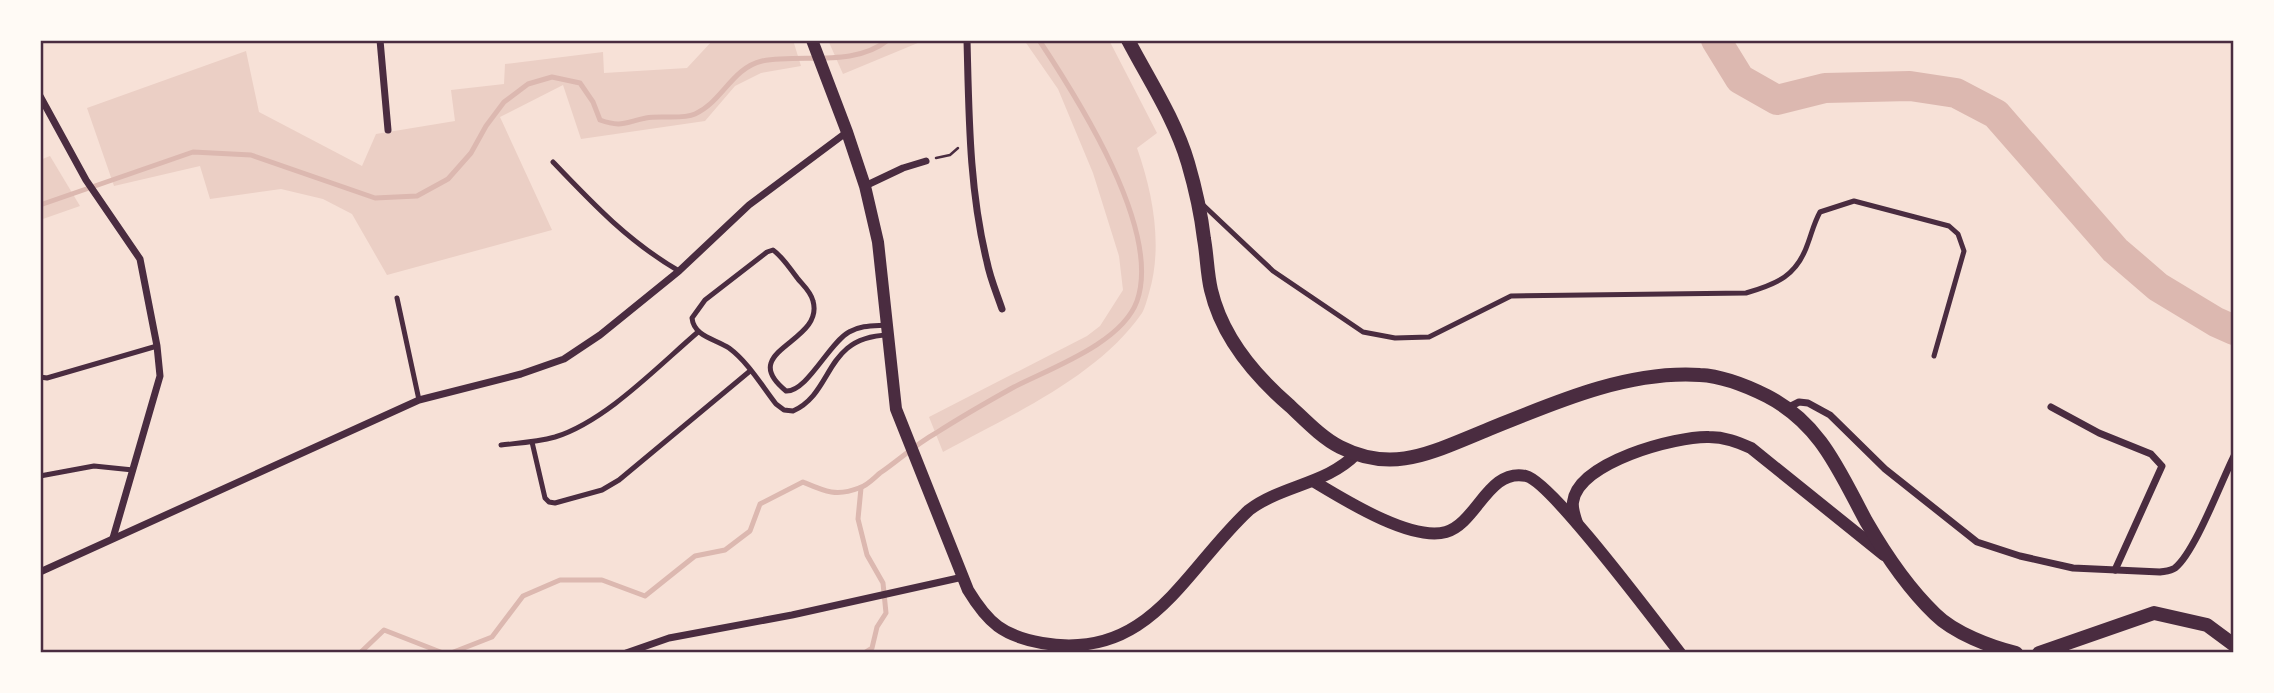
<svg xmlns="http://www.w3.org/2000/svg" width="2274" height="693" viewBox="0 0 2274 693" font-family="Figtree,sans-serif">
	<rect width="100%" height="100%" fill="#f7e1d7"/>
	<!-- green -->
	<g fill="#ebcfc5">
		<path d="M713 40H793L801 66 761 73 735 86 705 121 581 139 563 85 500 117 552 230 387 275 352 214 323 199 281 189 210 199 200 166 114 186 87 108 246 51 259 112 362 166 376 134 455 121 451 90 504 84 505 64 603 52 604 73 687 68Z"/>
		<path d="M828 40H925L843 74Z"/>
		<path d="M1024 40H1109L1157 133 1137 148C1153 193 1163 247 1149 293 1147 300 1145 308 1142 313 1098 377 1009 416 943 452L929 417 1087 336 1100 326 1123 290 1119 256 1093 173 1058 89Z"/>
		<path d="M50 156 80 206 40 220V160Z"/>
	</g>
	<!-- water -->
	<path fill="#dcb8b0" d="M1703 40H1728L1751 73 1733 83Z"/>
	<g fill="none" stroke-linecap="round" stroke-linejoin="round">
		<!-- stream -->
		<g stroke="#dcb8b0" stroke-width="5">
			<path d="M40 205 193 152 251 155 375 198 417 196 448 179 471 153 486 126 504 102 528 84 552 77 580 83 593 102 600 120C622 128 625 122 646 118 661 115 681 120 695 114 722 102 732 68 762 61 802 53 853 68 888 40"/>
			<path d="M861 488 858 519 867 555 883 583 886 613 877 627 872 648 864 653"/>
			<path d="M360 653 384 630 443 653"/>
			<path d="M451 653 492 637 523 596 560 580H602L645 596 695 556 725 550 750 531 760 504 803 482C824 491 836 497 859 488 867 486 874 478 880 473 899 460 916 444 936 433 961 417 987 402 1014 387 1051 368 1122 343 1137 301 1162 230 1078 99 1039 40"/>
		</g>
		<!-- river -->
		<path stroke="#dcb8b0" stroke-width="30" d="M1716 40 1740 79 1777 100 1825 88 1910 86 1956 93 1996 114 2115 250 2158 287 2216 322 2234 330"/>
		<!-- path -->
		<path stroke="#4a2c40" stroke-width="2.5" d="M936 158 950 155 958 148"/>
		<!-- service -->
		<g stroke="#4a2c40" stroke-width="5">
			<path d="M553 162C593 204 629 242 679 271"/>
			<path d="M1201 203 1273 271 1363 332 1395 338 1429 337 1511 296 1746 293C1777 284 1797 276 1808 243 1812 232 1814 223 1820 212L1854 201 1949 226 1958 234 1964 251 1934 356"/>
			<path d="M397 298 419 400"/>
			<path d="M887 325C874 326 861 325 849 332 829 343 807 392 786 391 735 350 825 343 813 301 811 292 804 286 798 279 790 269 783 257 773 250L767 252 705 300 692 318C694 337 716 339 729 348 748 362 762 386 776 404L784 410 793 411C835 392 823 337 888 335"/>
			<path d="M40 377 47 378 157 346"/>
			<path d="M532 442 545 498 549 502 555 503 602 490 619 480 750 371"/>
			<path d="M501 445C519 443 537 442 555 437 606 421 657 367 698 332"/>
			<path d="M40 476 94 466 133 470"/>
		</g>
		<!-- minor -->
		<g stroke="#4a2c40" stroke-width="7">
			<path d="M380 40 388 130"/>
			<path d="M967 40C969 115 969 189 987 262 990 278 997 294 1002 309"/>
			<path d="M40 96 86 180 140 259 157 346 160 376 113 538"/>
			<path d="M865 186 903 168 926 161"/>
			<path d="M2051 407 2099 433 2151 454 2162 466 2115 570"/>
			<path d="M1787 408 1799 402 1808 403 1830 415 1885 469 1977 542 2020 556 2073 568 2160 572C2166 571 2171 571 2175 568 2195 552 2221 482 2234 456"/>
			<path d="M40 572 419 400 521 374 564 359 600 335 679 271 749 205 847 132"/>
			<path d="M626 653 669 638 792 615 963 577"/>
		</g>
		<!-- tertiary -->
		<g stroke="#4a2c40" stroke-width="12">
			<path d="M812 40 847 132 865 186 878 242 896 409 968 590C988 623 1003 636 1042 643 1150 662 1184 570 1249 510 1282 485 1327 484 1356 454"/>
			<path d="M1313 481C1343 499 1411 542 1446 532 1477 523 1488 468 1526 476 1552 482 1657 624 1680 653"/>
			<path d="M1577 523C1575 517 1572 508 1573 502 1578 462 1676 436 1709 437 1725 437 1737 442 1751 448L1884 555"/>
		</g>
		<!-- secondary -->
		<g stroke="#4a2c40" stroke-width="14">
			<path d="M1128 40C1149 80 1175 119 1188 163 1195 187 1201 213 1204 239 1207 255 1207 273 1211 290 1222 337 1254 375 1290 406 1305 420 1322 438 1340 447 1393 474 1432 452 1482 432 1549 405 1625 370 1700 375 1723 376 1747 386 1767 396 1821 424 1839 471 1866 521 1885 554 1908 588 1935 614 1954 633 1991 647 2016 653"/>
			<path d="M2039 653 2154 613 2207 625 2234 645"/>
		</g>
	</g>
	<!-- border -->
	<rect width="2274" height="693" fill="none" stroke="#fffaf5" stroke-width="84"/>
	<rect x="42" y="42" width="2190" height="609" fill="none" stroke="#4a2c40" stroke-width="2.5"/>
</svg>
